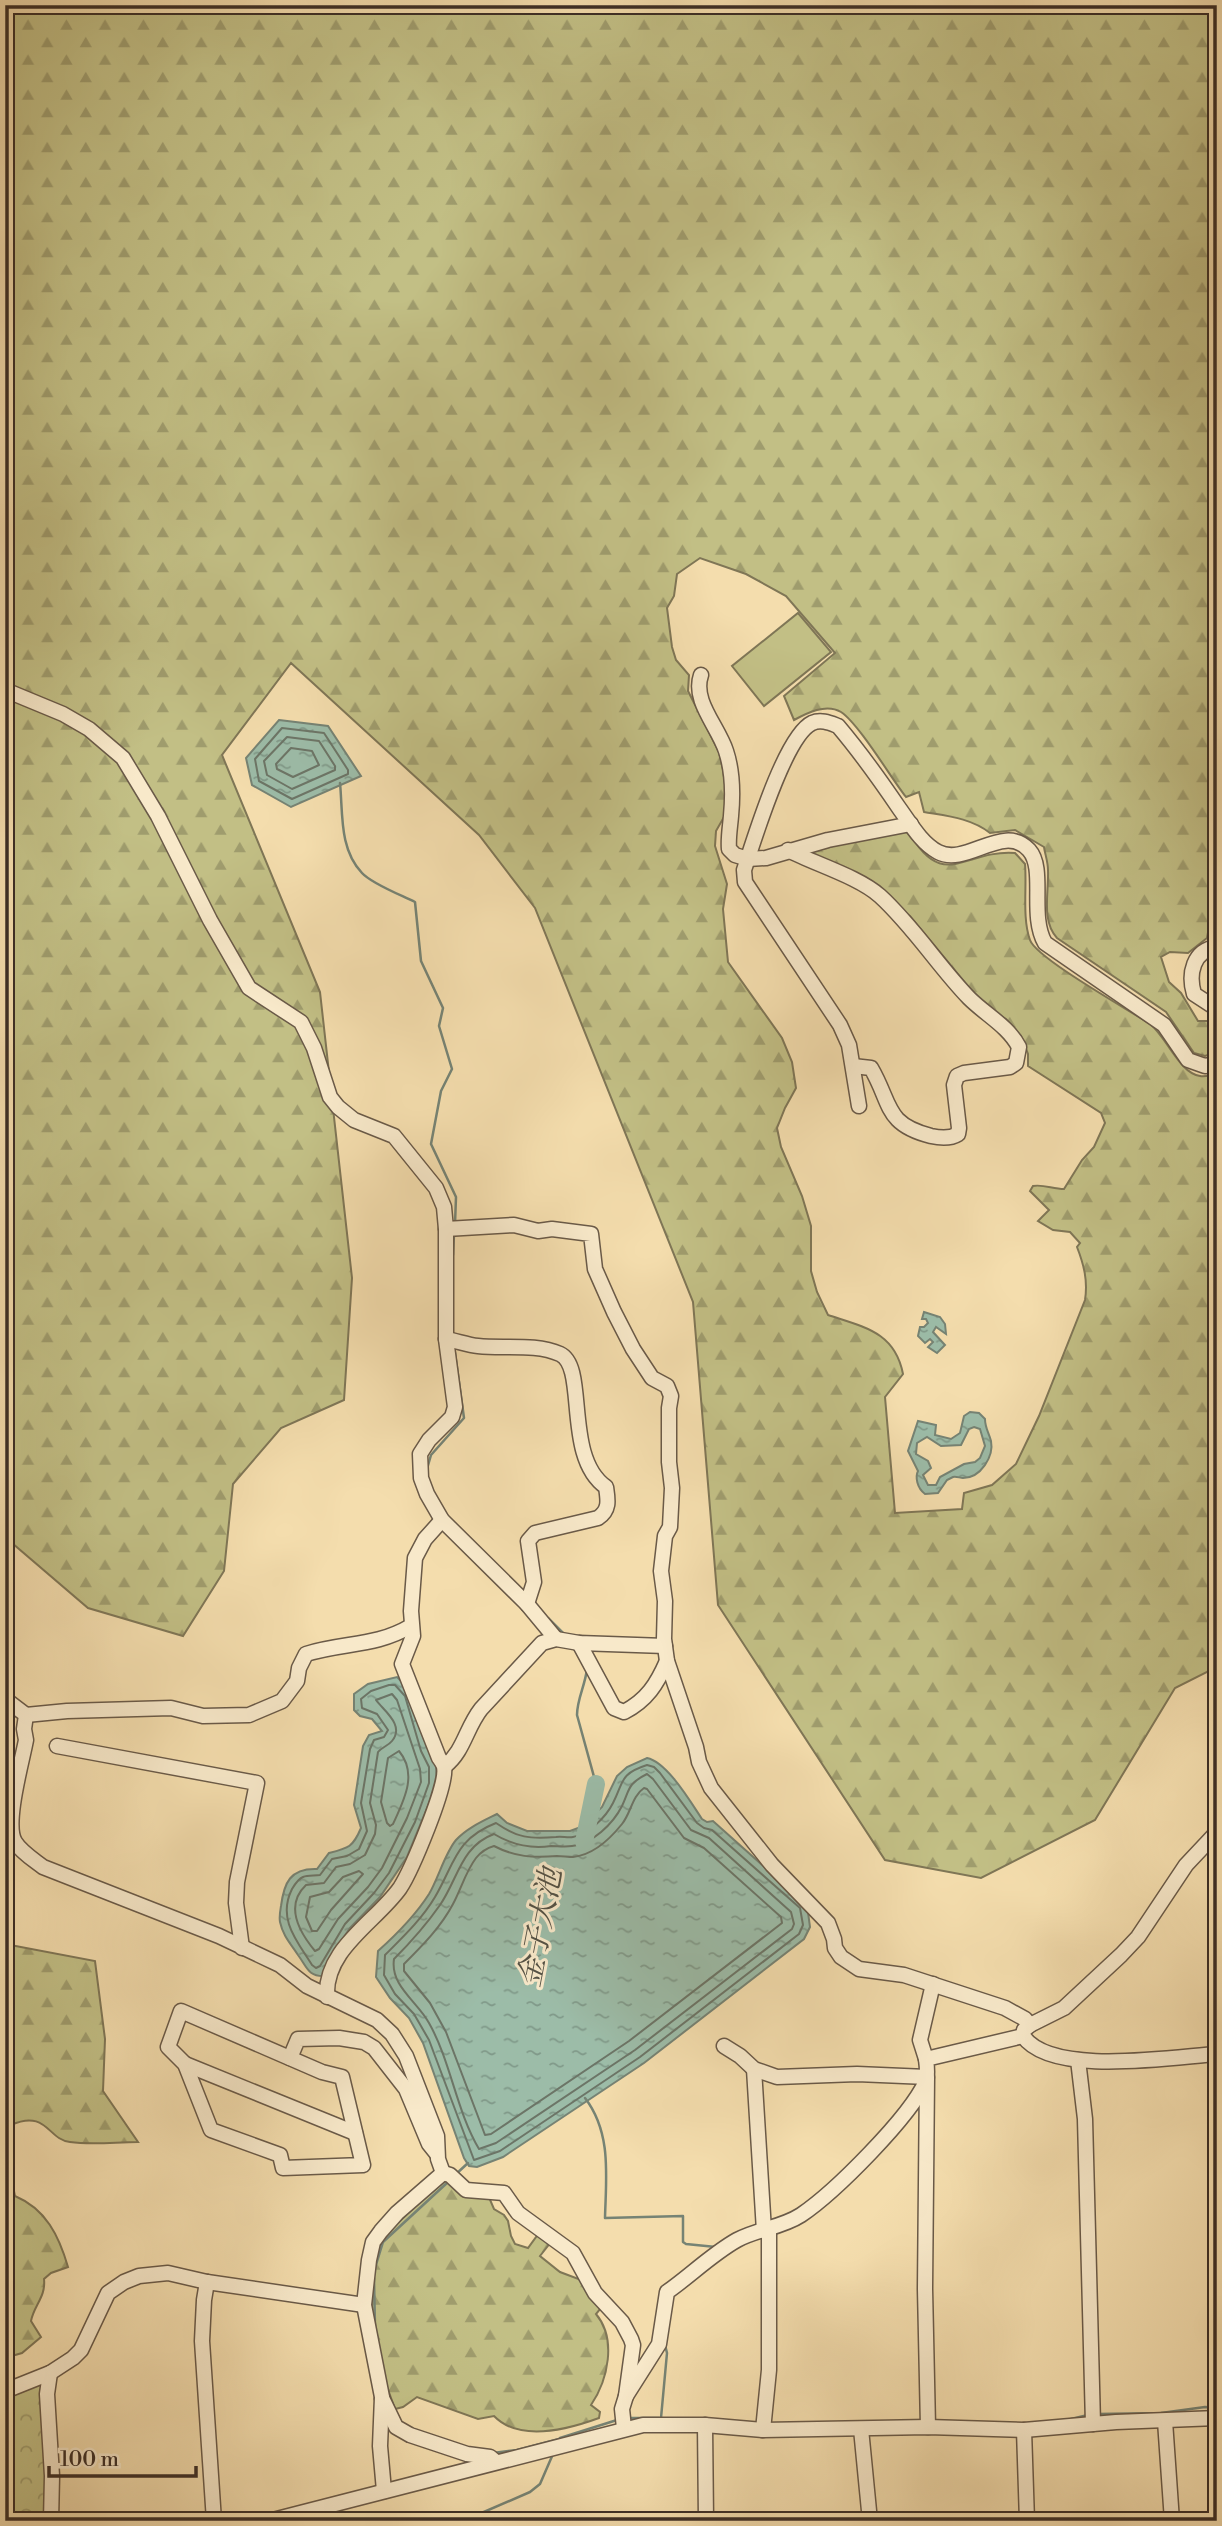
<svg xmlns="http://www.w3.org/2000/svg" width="1222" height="2526" viewBox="0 0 1222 2526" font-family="'Libre Bodoni','Noto Serif JP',serif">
	<defs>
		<pattern id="forest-firs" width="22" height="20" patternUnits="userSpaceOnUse" patternTransform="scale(1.75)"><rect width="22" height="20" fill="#c2bf85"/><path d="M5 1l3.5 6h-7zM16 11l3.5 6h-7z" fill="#9f9c6d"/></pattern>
		<pattern id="park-crowns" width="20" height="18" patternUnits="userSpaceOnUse" patternTransform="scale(1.75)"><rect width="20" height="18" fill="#c2bf85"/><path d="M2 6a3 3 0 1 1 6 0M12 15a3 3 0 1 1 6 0" fill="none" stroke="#9f9c6d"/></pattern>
		<pattern id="water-ripples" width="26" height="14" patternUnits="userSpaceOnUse" patternTransform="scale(1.75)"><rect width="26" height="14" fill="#9cbca8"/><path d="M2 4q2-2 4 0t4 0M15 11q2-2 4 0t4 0" fill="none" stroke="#809989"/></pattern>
	</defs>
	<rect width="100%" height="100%" fill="#f4ddad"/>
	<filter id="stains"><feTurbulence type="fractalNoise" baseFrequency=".00286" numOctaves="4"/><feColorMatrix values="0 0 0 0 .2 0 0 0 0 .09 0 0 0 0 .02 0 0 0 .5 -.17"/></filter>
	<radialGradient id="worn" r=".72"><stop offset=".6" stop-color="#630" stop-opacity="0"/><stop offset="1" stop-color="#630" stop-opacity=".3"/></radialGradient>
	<!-- forest -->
	<g fill="url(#forest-firs)" stroke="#7f7656" stroke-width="2">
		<path d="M5 5H1217V922L1209 927 1207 938 1188 953 1170 952 1161 957 1169 982 1181 993 1198 1021H1211L1217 1024V1052L1205 1056 1194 1053 1166 1012 1057 938C1041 921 1049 892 1048 870 1048 862 1045 854 1044 847L1015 830 990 833C971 818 947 816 924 812L919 792 906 797C891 778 859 724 841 712 826 703 807 713 794 720L784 696 835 653 786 596 746 574 700 558 677 574 674 596 667 608 672 647 676 660 689 675 688 691 719 752 723 770 727 799 724 817 716 831 715 846 727 884 723 909 728 962 782 1038 792 1062 796 1088 785 1108 777 1128 781 1147 802 1196 811 1226V1271L817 1292 828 1315C864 1327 895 1332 903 1374L885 1397 895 1513 962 1509 964 1493 992 1485 1016 1464 1039 1416 1085 1300C1088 1281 1084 1265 1077 1247L1080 1243 1070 1232 1053 1230 1038 1221 1049 1210 1030 1191 1033 1186C1043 1184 1053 1189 1064 1189L1082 1160 1094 1147 1105 1123 1101 1113 1028 1066V1054L1021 1036 1006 1019 991 1011 971 990 910 916 807 852 907 829C943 894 964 849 1015 853L1025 864C1027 887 1022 918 1030 940 1036 958 1129 1010 1150 1024 1166 1036 1179 1073 1200 1076 1205 1077 1212 1075 1217 1075V1667L1175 1688 1095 1820 981 1878 885 1860 718 1605 693 1302 535 908 479 835 291 663 222 755 320 992 352 1278 344 1400 281 1428 233 1484 224 1571 183 1636 88 1608 5 1537Z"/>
		<path d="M5 1944 95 1961 105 2039 103 2091 138 2142C116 2142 92 2145 70 2142 48 2140 47 2109 11 2125 5 2149 10 2172 15 2196 46 2209 59 2236 68 2267L51 2273 44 2279C46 2297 34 2305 31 2321L41 2337 22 2353 5 2358Z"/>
		<path d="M445 2178 488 2195 494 2209 504 2215 508 2221 511 2236 515 2244 528 2248 539 2233 551 2242 540 2256 560 2272 584 2281 601 2308 596 2314C617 2339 608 2380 591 2405L600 2412 599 2418C569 2429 520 2443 494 2416L478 2419 417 2397 403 2407 395 2409 381 2370 369 2300 377 2252 383 2237Z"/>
	</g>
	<!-- park -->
	<path fill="url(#park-crowns)" stroke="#7f7656" stroke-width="2" d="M44 2378 50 2521H5V2395Z"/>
	<!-- pitch -->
	<path fill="#c2bf85" stroke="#7f7656" stroke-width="2" d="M798 613 831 652 764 706 732 666Z"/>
	<!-- water -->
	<g fill="url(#water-ripples)" stroke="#768374" stroke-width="2" fill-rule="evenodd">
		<path d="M279 720 328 726 361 776 291 807 252 785 246 758Z"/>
		<path d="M924 1312 940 1317 945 1324 946 1334 936 1327 933 1332 945 1345 937 1353 928 1347 933 1342 930 1339 925 1343 918 1336 920 1327H924L928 1323 926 1319H922Z"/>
		<path d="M970 1412 979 1413 985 1419C985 1428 989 1433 991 1441 994 1456 981 1478 963 1478 960 1478 956 1476 953 1477L947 1480 938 1493 925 1494C917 1488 915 1477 918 1471L908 1451 918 1421 936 1425 935 1435 951 1439 960 1433 964 1416ZM974 1427 980 1429 985 1446 980 1458 975 1462 964 1464 940 1477 936 1485H928L923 1475 931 1468 928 1461 916 1454 917 1443 927 1437 941 1446 961 1445 969 1429Z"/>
		<path d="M397 1677 411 1691 436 1765 437 1784 407 1857 380 1897 350 1928 338 1946 325 1976C308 1977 307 1967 298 1955 291 1944 283 1936 280 1922 279 1917 280 1912 281 1906 284 1883 290 1868 317 1869L329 1853C349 1848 353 1847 361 1828L354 1805 363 1746 369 1735 382 1731 372 1719 360 1716 354 1710V1694L368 1684Z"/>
		<path d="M647 1758C667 1762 690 1801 702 1819L707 1822 713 1821 807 1905 810 1927 804 1939 644 2063 503 2157 477 2167 469 2166 464 2158 423 2043 409 2018 390 1998 376 1977 378 1951C397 1934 415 1916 429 1894 438 1879 445 1853 456 1840 467 1828 483 1821 497 1814L507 1823 527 1831H570L581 1827 602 1807 617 1776 627 1767Z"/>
	</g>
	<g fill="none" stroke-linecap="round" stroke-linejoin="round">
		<!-- shore -->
		<g stroke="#6c7567" stroke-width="2">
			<path d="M282 728 324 733 348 770V774L292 799 259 781 255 759Z"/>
			<path d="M287 737 319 741 335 766V770L292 789 267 775 264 761Z"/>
			<path d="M291 748 312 751 319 765 293 777 277 769 276 764Z"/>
			<path d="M389 1685H395L405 1696 421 1751 429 1767V1783L415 1822 389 1873 374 1893 345 1924 320 1966 316 1968 312 1965C297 1941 277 1919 292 1889 295 1884 298 1879 303 1877 308 1875 315 1876 320 1875L332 1859 347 1856 359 1849 367 1831 361 1803 370 1749 374 1740 384 1737 388 1730 377 1714 362 1708 361 1699 371 1691Z"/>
			<path d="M392 1694 397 1700 420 1769 421 1782 407 1818 382 1868 368 1887 338 1919 319 1949 315 1951C300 1933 284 1906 306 1885L324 1883 336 1867 350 1864 365 1855 375 1834 376 1825 370 1803 378 1752C382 1747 388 1746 392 1741 405 1725 384 1711 376 1700Z"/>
			<path d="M399 1751C418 1774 404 1800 393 1824L390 1826 387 1823 381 1802 388 1758Z"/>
			<path d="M647 1765 654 1767 660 1773 697 1823 704 1828 712 1830 800 1908 803 1925 799 1934 640 2057 500 2151 474 2160 429 2040 414 2014 395 1994 384 1975 385 1955C403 1937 422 1919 435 1897 455 1863 455 1839 496 1823 518 1838 529 1839 556 1837 562 1836 567 1838 573 1837 589 1834 606 1817 613 1803 624 1782 619 1774 647 1765Z"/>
			<path d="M647 1774 653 1779 691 1830 709 1838 791 1912 794 1924 792 1929 635 2050 496 2143 479 2149C456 2110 451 2062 429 2023 417 2001 390 1986 394 1959 411 1942 426 1925 440 1905 458 1879 461 1846 494 1834 512 1845 530 1849 551 1846 558 1846 565 1847 572 1846 592 1844 613 1824 622 1806 630 1789 627 1784 647 1774Z"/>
			<path d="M644 1788 647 1789 684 1838 704 1848 781 1917 782 1923 629 2041 491 2134 485 2135 446 2032 430 2003 404 1971V1964C422 1946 441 1927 453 1904 461 1889 466 1871 476 1858 480 1853 487 1848 494 1846 515 1857 533 1858 557 1856 562 1856 568 1857 573 1857 593 1855 610 1839 622 1824 631 1813 632 1796 644 1788Z"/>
			<path d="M359 1871 363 1874 331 1910 317 1931H312L306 1917 310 1897 329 1892 343 1877Z"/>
		</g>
		<!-- stream -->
		<g stroke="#768374" stroke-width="2.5">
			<path d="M340 783C343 813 339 849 362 873 372 884 401 895 415 902L421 961 443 1008 439 1026 452 1069 441 1091 431 1144 456 1197 455 1224"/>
			<path d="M453 1255 454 1234"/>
			<path d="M427 1469 431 1455 464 1418 454 1346"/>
			<path d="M548 1618 565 1635"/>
			<path d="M587 1669C585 1686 577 1699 577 1715L596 1784"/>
			<path d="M585 2098C612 2133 606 2177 605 2218L683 2216V2242L686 2244 716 2247"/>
			<path d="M455 2175 468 2163"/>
			<path d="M375 2268 383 2242 448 2182"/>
			<path d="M374 2278 375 2327"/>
			<path d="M1098 2414 1161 2413 1205 2407 1217 2408"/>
			<path d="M627 2418H659"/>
			<path d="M661 2418 667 2353 665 2345"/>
			<path d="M1071 2419 1088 2415"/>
			<path d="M560 2438 617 2420"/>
			<path d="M493 2453 517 2450 559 2439"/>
			<path d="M463 2521 530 2492 540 2484 553 2454"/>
		</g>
		<!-- river -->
		<path stroke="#9cbca8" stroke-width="18" d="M584 1842 596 1784"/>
		<defs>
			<g id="minor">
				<path d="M701 675C692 701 718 726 726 751 733 772 733 795 731 816 730 828 728 838 729 849L735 855 748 859 766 858 828 840 911 824"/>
				<path d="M5 690 63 714 89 729 123 758 158 816 210 920 249 988 301 1022 314 1048 330 1097 338 1107 354 1120 394 1136 436 1188 444 1207 446 1229V1339L455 1407 452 1417 429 1440 420 1454 421 1478 427 1494 442 1520 527 1604 556 1639"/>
				<path d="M788 850C815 864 859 877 880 896 914 927 938 966 969 998 986 1015 1008 1026 1019 1047L1016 1063 1010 1067 964 1073 957 1076 954 1085 959 1128 958 1134C950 1139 940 1138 931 1136 884 1124 892 1104 871 1068L853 1066"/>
				<path d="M1217 947C1193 950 1188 974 1194 994L1217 1009"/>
				<path d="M859 1106 849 1045 840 1025 745 882 744 870C754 840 785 736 812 723 821 719 830 723 838 726 860 752 880 780 899 808 910 823 921 843 938 852 966 867 1004 822 1029 850 1046 869 1029 915 1045 943L1164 1025 1188 1060 1205 1066 1217 1064"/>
				<path d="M446 1229 514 1225 538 1231 552 1229 591 1234 595 1269 614 1312 633 1349 652 1378 667 1386 671 1396 669 1408V1462L672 1488 670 1527 665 1536 661 1571 665 1601 664 1639 667 1661 696 1747 699 1762 711 1788 772 1865 828 1923 834 1939 835 1948 841 1957 859 1969 904 1975 1005 2008 1025 2019 1030 2025"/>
				<path d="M446 1339C457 1341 468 1345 478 1346 504 1349 535 1343 560 1354 588 1367 563 1457 606 1487 608 1500 610 1510 598 1518L535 1533 528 1541 534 1582 527 1604"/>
				<path d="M579 1643 614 1708 624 1712C647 1700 657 1684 667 1661"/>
				<path d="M5 1699 26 1715 24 1729 26 1740C22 1762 4 1824 15 1842 21 1852 34 1860 43 1867L219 1936 280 1965 307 1986 377 2020 392 2034 406 2056 437 2136 438 2159 443 2173 397 2213 381 2231 373 2242 369 2260 364 2305 382 2397 380 2446 384 2491"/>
				<path d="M26 1715 67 1711 171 1708 203 1716 249 1715 282 1701 297 1681 299 1668 306 1654C345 1642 375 1647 411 1626"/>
				<path d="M57 1746 257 1783 237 1882 236 1903 242 1948"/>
				<path d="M445 1766C464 1751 466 1728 481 1709L542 1643 556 1639 579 1643 665 1646"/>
				<path d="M1217 1832 1186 1865 1138 1937 1121 1955 1064 2008 1030 2025 1024 2030 1023 2036C1051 2077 1172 2057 1217 2054"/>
				<path d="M327 1997C324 1949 376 1922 400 1888 411 1871 448 1785 444 1767 444 1765 440 1759 439 1758L402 1664 413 1636 411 1611 415 1558 425 1539 442 1520"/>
				<path d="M181 2011 322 2072 342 2077 363 2165 283 2168 280 2155 211 2130 185 2064 168 2047Z"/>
				<path d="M724 2046 740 2056 754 2069 777 2077 857 2074 927 2077 925 2289 928 2427"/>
				<path d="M290 2058 298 2039 339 2038 364 2042 374 2048 406 2089 429 2144 437 2154"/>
				<path d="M926 2059 920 2040 933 1984"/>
				<path d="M1078 2060 1085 2119 1093 2424"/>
				<path d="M185 2064 355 2133"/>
				<path d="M754 2069 764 2231"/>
				<path d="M443 2173 450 2175 466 2190 504 2193 518 2213 573 2253 595 2293 622 2322 631 2339 633 2345 626 2396 622 2409 624 2428"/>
				<path d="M207 2282 204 2300 202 2341 214 2521"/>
				<path d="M50 2373 47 2394 52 2476 51 2521"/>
				<path d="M5 2391 50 2373 73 2358 81 2350 108 2293 124 2282 139 2276 168 2273 207 2282 364 2305"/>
				<path d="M626 2396 659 2344 667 2292C690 2276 712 2254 737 2240 757 2229 781 2228 801 2215 835 2192 910 2117 926 2081 928 2074 927 2067 926 2059L1023 2036"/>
				<path d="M382 2398 396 2427 410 2435 467 2454 490 2457 496 2462"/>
				<path d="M1165 2421 1172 2521"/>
				<path d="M705 2425 706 2521"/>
				<path d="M861 2429 870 2521"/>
				<path d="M763 2430 769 2370V2230"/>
				<path d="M1024 2430 1027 2521"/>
				<path d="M269 2521 643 2425H705L763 2430 928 2427 1024 2430 1116 2422 1217 2418"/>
			</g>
		</defs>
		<!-- minor casing -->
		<use href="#minor" stroke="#6a5a48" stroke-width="17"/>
		<!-- minor -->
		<use href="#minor" stroke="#f8e9ca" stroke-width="14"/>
	</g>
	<g text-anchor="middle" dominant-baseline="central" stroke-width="6" stroke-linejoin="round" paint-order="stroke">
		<!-- water labels -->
		<g font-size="30" font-style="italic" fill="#545246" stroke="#f8e9ca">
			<text transform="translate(541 1928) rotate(-79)">金子大池</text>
		</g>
	</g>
	<!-- margin -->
	<rect width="1222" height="2526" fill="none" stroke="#f4ddad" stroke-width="28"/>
	<rect x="7" y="7" width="1208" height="2512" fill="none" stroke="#3c2e26" stroke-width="3.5"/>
	<rect x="14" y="14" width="1194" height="2498" fill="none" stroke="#3c2e26" stroke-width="2"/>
	<!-- scale -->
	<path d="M49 2466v10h147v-10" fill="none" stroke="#3c2e26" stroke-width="3.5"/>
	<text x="60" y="2466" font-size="21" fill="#3c2e26" stroke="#f8e9ca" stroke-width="5" paint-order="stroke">100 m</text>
	<rect width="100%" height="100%" filter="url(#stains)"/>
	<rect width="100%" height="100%" fill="url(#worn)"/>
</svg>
